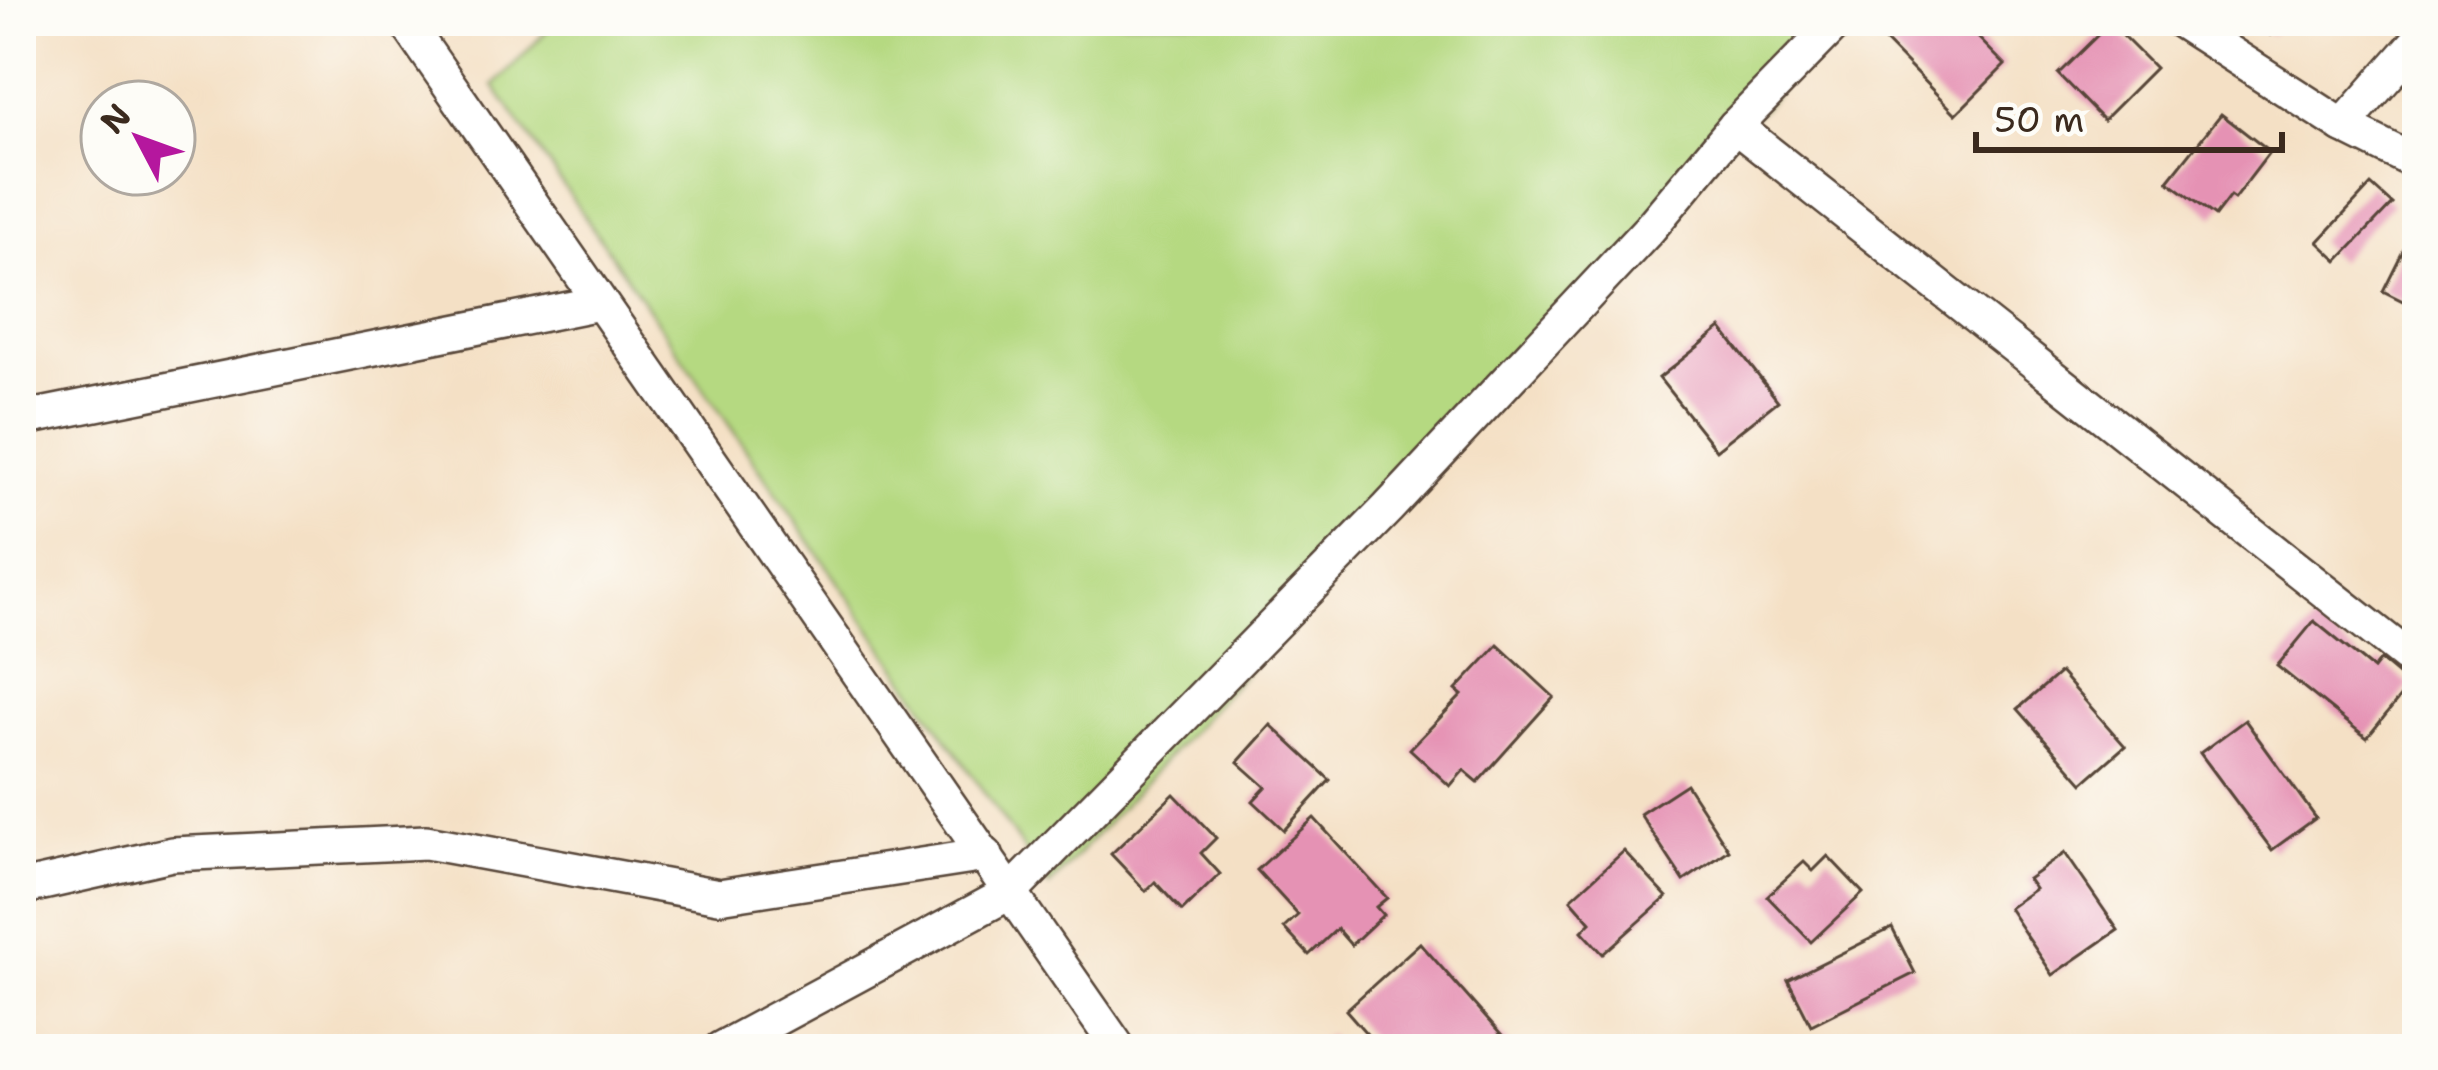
<svg xmlns="http://www.w3.org/2000/svg" width="2438" height="1070" viewBox="0 0 2438 1070" font-family="'Shantell Sans',sans-serif">
	<rect width="100%" height="100%" fill="#fdfcf7"/>
	<filter id="ink" filterUnits="userSpaceOnUse"><feTurbulence type="fractalNoise" baseFrequency=".00833" numOctaves="2"/><feDisplacementMap in="SourceGraphic" scale="24" xChannelSelector="R" yChannelSelector="G"/><feConvolveMatrix kernelMatrix="1 2 1 2 8 2 1 2 1" color-interpolation-filters="sRGB"/></filter>
	<filter id="wash" filterUnits="userSpaceOnUse"><feTurbulence type="fractalNoise" baseFrequency=".004" numOctaves="4" result="noise"/><feDisplacementMap in="SourceGraphic" scale="48" xChannelSelector="R" yChannelSelector="G"/><feGaussianBlur stdDeviation="2.7" result="paint"/><feColorMatrix in="noise" values="0 0 0 0 0 0 0 0 0 0 0 0 0 0 0 0 0 1.4 0 .05"/><feComposite in="paint" operator="in"/></filter>
	<g filter="url(#wash)">
		<rect width="100%" height="100%" fill="#f4e0c5"/>
		<!-- green -->
		<path fill="#b5d981" stroke="#788250" stroke-width="3" d="M556 21H1842L1049 886 494 86Z"/>
		<g id="blocks">
			<!-- building -->
			<g fill="#e592b4">
				<path d="M1865 21H1962L2005 65 1956 114Z"/>
				<path d="M2254 21H2283L2271 35Z"/>
				<path d="M2110 23 2155 68 2103 120 2058 74Z"/>
				<path d="M2221 114 2270 152 2234 199 2230 196 2215 216 2168 181Z"/>
				<path d="M2371 185 2392 204 2338 261 2318 242Z"/>
				<path d="M2410 237 2417 241V308L2383 291Z"/>
				<path d="M1721 328 1778 401 1716 450 1659 378Z"/>
				<path d="M2314 621 2373 669 2380 660 2410 685 2367 738 2277 666Z"/>
				<path d="M1498 645 1554 697 1478 782 1464 770 1450 786 1410 749 1462 695 1456 690Z"/>
				<path d="M2060 672 2125 746 2083 783 2018 709Z"/>
				<path d="M2245 720 2316 818 2272 850 2200 753Z"/>
				<path d="M1271 725 1330 780 1284 830 1253 801 1266 787 1238 762Z"/>
				<path d="M1686 784 1729 850 1684 881 1640 814Z"/>
				<path d="M1174 794 1216 838 1201 853 1220 874 1182 911 1155 882 1146 891 1111 854Z"/>
				<path d="M1314 818 1387 898 1376 907 1383 915 1351 945 1337 929 1309 955 1284 928 1298 915 1257 870Z"/>
				<path d="M1624 851 1667 897 1603 954 1582 931 1591 922 1571 899Z"/>
				<path d="M2065 853 2118 930 2053 975 2008 908 2035 889 2028 879Z"/>
				<path d="M1828 856 1863 893 1811 942 1767 896 1804 862 1813 871Z"/>
				<path d="M1892 928 1915 973 1811 1025 1788 980Z"/>
				<path d="M1420 943 1509 1044 1504 1049H1380L1346 1010Z"/>
				<path d="M1328 1034 1339 1049H1308Z"/>
			</g>
		</g>
	</g>
	<g filter="url(#ink)">
		<use href="#blocks" fill-opacity="0" stroke="#574537" stroke-width="3"/>
		<g fill="none" stroke-linecap="round" stroke-linejoin="round">
			<defs>
				<g id="street">
					<path d="M405 21 1119 1049"/>
					<path d="M2180 21 2343 126 2417 42"/>
					<path d="M1735 126 2417 664"/>
					<path d="M2343 126 2417 163"/>
					<path d="M21 419 599 303"/>
					<path d="M21 888 172 854 426 842 719 896 986 855"/>
					<path d="M720 1049 1011 892 1388 508 1649 229 1735 126 1838 21"/>
				</g>
			</defs>
			<!-- street casing -->
			<use href="#street" stroke="#574537" stroke-width="38"/>
			<!-- street -->
			<use href="#street" stroke="#fff" stroke-width="33"/>
		</g>
	</g>
	<!-- margin -->
	<rect width="2438" height="1070" fill="none" stroke="#fdfcf7" stroke-width="72"/>
	<!-- north arrow -->
	<g transform="translate(138 138) rotate(311)"><circle r="57" fill="#fdfcf7" stroke="#afa8a0" stroke-width="3"/>
	<path d="M0-9L21 45L0 30L-21 45Z" fill="#b5179e"/>
	<text y="-18" font-size="33" font-weight="bold" text-anchor="middle" fill="#3b2a1e">N</text>
	</g>
	<!-- scale -->
	<path d="M1976 132v18h306v-18" fill="none" stroke="#3b2a1e" stroke-width="6"/>
	<text x="1994" y="132" font-size="36" fill="#3b2a1e" stroke="#fdfcf7" stroke-width="9" paint-order="stroke">50 m</text>
</svg>
